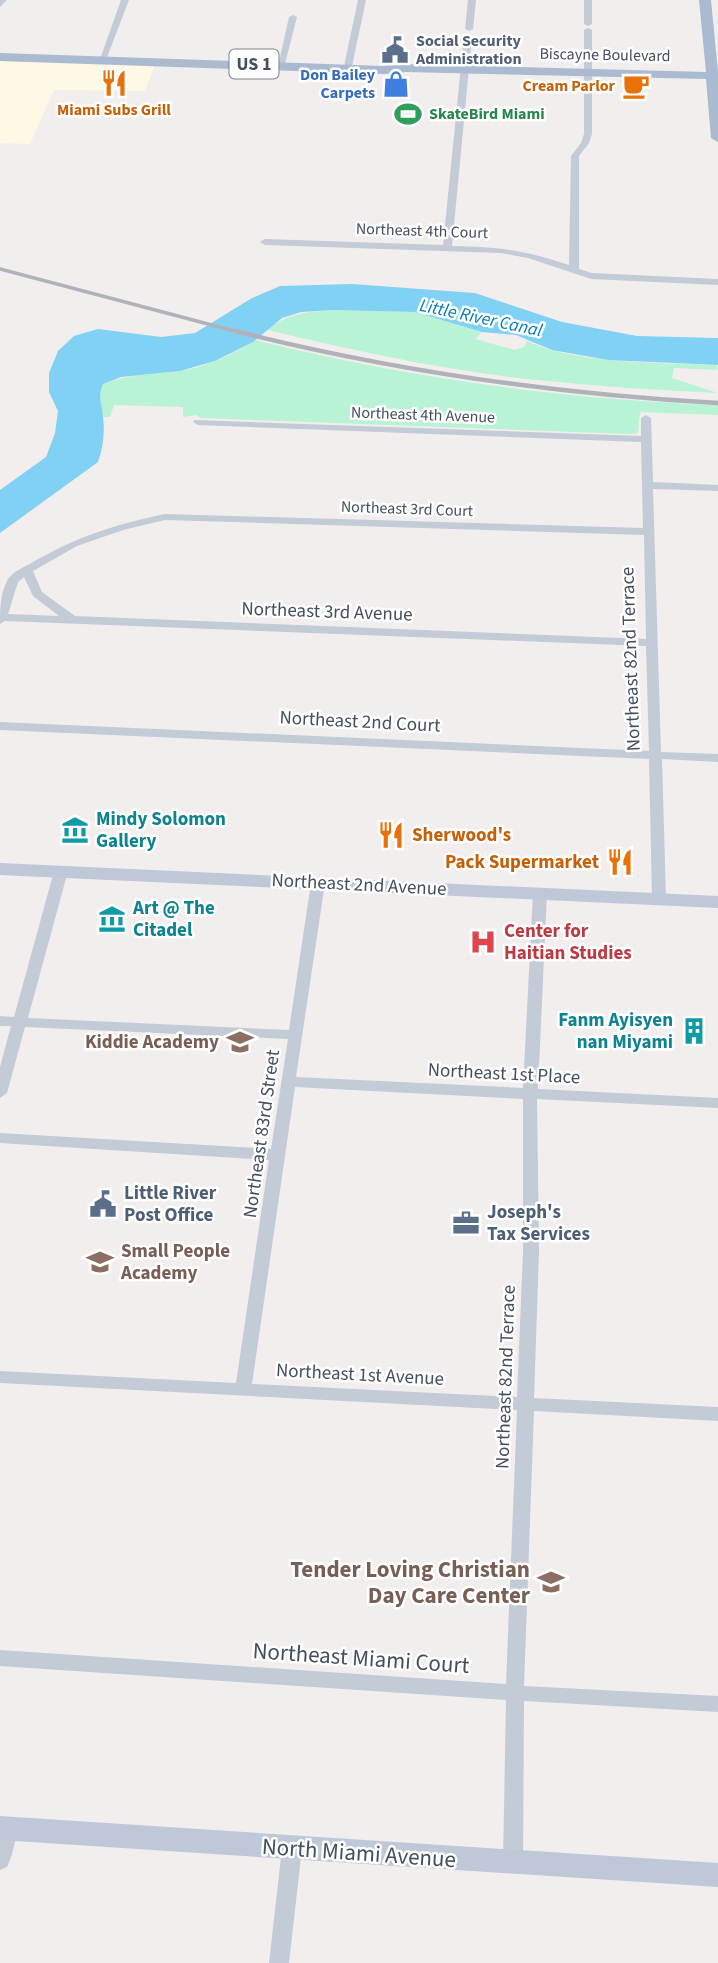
<svg xmlns="http://www.w3.org/2000/svg" width="718" height="1963" viewBox="0 0 718 1963" font-family="'Source Sans 3',sans-serif">
	<rect width="100%" height="100%" fill="#f1eeed"/>
	<!-- commercial -->
	<path fill="#fef9e5" d="M0 61 155 65 145 91 54 90 30 144 0 143Z"/>
	<!-- green -->
	<g fill="#b7f3d4">
		<path d="M333 310 415 312 482 332 475 339 515 350 524 347 527 341C574 364 664 363 717 365V370L674 368 672 378 718 393C661 390 604 387 547 381 452 372 360 352 267 330 288 313 307 312 333 310Z"/>
		<path d="M255 340C407 378 561 399 718 405V415L640 412 638 433 630 434 201 418 196 415 183 417V407L114 405 110 417H103L98 396 103 384C128 374 152 375 178 371 205 368 232 355 255 340Z"/>
	</g>
	<!-- water -->
	<path fill="#80d1f4" d="M352 284 475 293 562 322 637 336 718 338V365L608 360 552 350 516 335 482 332 415 312 333 310 301 312 282 318 253 342 215 361 180 371 121 377 103 384C97 398 102 403 103 417 105 433 103 448 98 462L0 533V490L46 457 55 433 58 411 49 392V373L58 351 74 336 98 329 161 337 195 333 252 298 280 286Z"/>
	<g fill="none" stroke-linecap="round" stroke-linejoin="round">
		<!-- minor -->
		<g fill="#c3cbd7" fill-rule="evenodd">
			<path d="M0 0H7L0 7Z"/>
			<path d="M121 0H129L106 60 99 62Z"/>
			<path d="M358 0H366L352 66 348 68 344 66Z"/>
			<path d="M468 0H476L473 29 469 31 465 29Z"/>
			<path d="M584 0H592V24L588 26 584 24Z"/>
			<path d="M293 15 297 17 285 64 278 66 289 17Z"/>
			<path d="M588 28 592 30V134L589 143 579 156V269L592 273 718 279V285L591 279 528 258 501 253 265 245 260 242 265 239 443 245 464 36 468 34 472 36 452 246C499 247 525 250 569 265L571 156 581 143 584 134V30Z"/>
			<path d="M646 415 651 418 653 482 718 485V491L653 489 661 752 718 754V762L662 759 666 899 664 902 659 903 652 899 649 759 0 730V722L649 751 646 646 5 621 0 624C0 609 0 595 7 581 11 572 25 567 33 562 79 536 113 525 165 514L643 528 641 442 198 425 193 422 194 420 641 436V418ZM165 520 644 535 646 639 75 616 42 592 33 571 77 546 123 530ZM24 577 33 596 59 616 8 614 18 582Z"/>
			<path d="M61 867 68 871 28 1018 289 1030 311 883 318 879 325 883 296 1077 523 1088 533 893 540 889 547 893 538 1089 718 1098V1108L537 1099 539 1252 534 1398 718 1407V1421L534 1411 524 1686 718 1696V1712L524 1701 523 1863 520 1869 513 1872 506 1869 503 1863 506 1700 0 1666V1650L506 1684 517 1410 0 1383V1371L236 1383 269 1160 0 1143V1133L271 1149 288 1039 25 1027 7 1093 0 1098V1067L11 1026H0V1016L14 1017 54 871ZM295 1087 523 1099V1252L517 1397 252 1384Z"/>
			<path d="M7 1820 14 1823C19 1834 12 1856 7 1867L0 1870V1823Z"/>
			<path d="M292 1839 299 1842 302 1848 289 1963H269L282 1848 285 1842Z"/>
		</g>
		<!-- secondary -->
		<g fill="#bec8d9" fill-rule="evenodd">
			<path d="M0 863 718 896V908L0 875Z"/>
			<path d="M0 1816 718 1863V1887L0 1840Z"/>
		</g>
		<!-- primary -->
		<path fill="#aabad0" fill-rule="evenodd" d="M699 0H711L718 72V142L711 138 706 79 406 72 384 74 0 61V53L384 66 406 64 706 72Z"/>
		<!-- rail-far1 -->
		<path stroke="#afb2b9" stroke-width="3.5" d="M0 269 242 333"/>
		<!-- rail -->
		<path stroke="#afb2b9" stroke-width="4.5" d="M235 331C394 371 554 394 718 403"/>
	</g>
	<!-- icons -->
	<defs>
		<symbol id="civic-bare" viewBox="-9 -9 18 18"><path d="M-.6-6.5H3V-4.5H.6V-3L4-1V1h2V6H-6V1h2V-1L-.6-3ZM-1.2 2.5V6h2.4V2.5Z" fill="#5c6f8a" stroke="#fff" stroke-width="2.5" paint-order="stroke"/></symbol>
		<symbol id="restaurant-bare" viewBox="-9 -9 18 18"><path d="M-5-6h1v4h1v-4h1v4h1v-4h1v5L-1.5 .5V6h-2V.5L-5-1ZM5-6V6H3V1.5H1.5Q1.5-4 5-6Z" fill="#e8710a" stroke="#fff" stroke-width="2.5" paint-order="stroke"/></symbol>
		<symbol id="shop-bare" viewBox="-9 -9 18 18"><path d="M-5-2.5h2.3a2.7 3.5 0 0 1 5.4 0H5L5.5 6h-11ZM-1.5-2.5h3a1.5 2.3 0 0 0-3 0Z" fill="#3f7fe0" stroke="#fff" stroke-width="2.5" paint-order="stroke"/></symbol>
		<symbol id="cafe-bare" viewBox="-9 -9 18 18"><path d="M-5.5-4.5H6V0H3Q3 3.5 0 3.5H-2.5Q-5.5 3.5-5.5 0ZM3-3.2v2h1.7v-2ZM-6 4.5H4V6H-6Z" fill="#e8710a" stroke="#fff" stroke-width="2.5" paint-order="stroke"/></symbol>
		<symbol id="stadium-bare" viewBox="-9 -9 18 18"><path d="M0-5a6.5 5 0 1 0 0 10a6.5 5 0 1 0 0-10ZM-3.5-1.8h7v3.6h-7Z" fill="#2e9e5b" stroke="#fff" stroke-width="2.5" paint-order="stroke"/></symbol>
		<symbol id="museum-bare" viewBox="-9 -9 18 18"><path d="M0-6L6-3V-2H-6V-3ZM-5-1h2V3h-2ZM-1-1h2V3h-2ZM3-1h2V3H3ZM-6 4H6V6H-6Z" fill="#0f9aa8" stroke="#fff" stroke-width="2.5" paint-order="stroke"/></symbol>
		<symbol id="hospital-bare" viewBox="-9 -9 18 18"><path d="M-5-5h3v3.5h4V-5h3V5h-3V1.5h-4V5h-3Z" fill="#e0444e" stroke="#fff" stroke-width="2.5" paint-order="stroke"/></symbol>
		<symbol id="building-bare" viewBox="-9 -9 18 18"><path d="M-4-6H4V6H1V3H-1V6H-4ZM-2.5-4.3h1.7v1.8h-1.7ZM.8-4.3h1.7v1.8H.8ZM-2.5-1h1.7V.8h-1.7ZM.8-1h1.7V.8H.8Z" fill="#0f9aa8" stroke="#fff" stroke-width="2.5" paint-order="stroke"/></symbol>
		<symbol id="school-bare" viewBox="-9 -9 18 18"><path d="M0-5L7-2L0 1L-7-2ZM-4 1L0 2.5L4 1V4Q0 6-4 4Z" fill="#8d6e63" stroke="#fff" stroke-width="2.5" paint-order="stroke"/></symbol>
		<symbol id="office-bare" viewBox="-9 -9 18 18"><path d="M-6-3h4V-5.5h4V-3h4V5H-6ZM-1-4.5V-3h2v-1.5ZM-6 0V1H6V0Z" fill="#5c6f8a" stroke="#fff" stroke-width="2.5" paint-order="stroke"/></symbol>
	</defs>
	<g fill-rule="evenodd">
		<use href="#civic-bare" x="376" y="31" width="38" height="38"/>
		<use href="#restaurant-bare" x="95" y="64" width="38" height="38"/>
		<use href="#shop-bare" x="377" y="65" width="38" height="38"/>
		<use href="#cafe-bare" x="617" y="67" width="38" height="38"/>
		<use href="#stadium-bare" x="389" y="95" width="38" height="38"/>
		<use href="#museum-bare" x="56" y="811" width="38" height="38"/>
		<use href="#restaurant-bare" x="372" y="816" width="38" height="38"/>
		<use href="#restaurant-bare" x="601" y="843" width="38" height="38"/>
		<use href="#museum-bare" x="93" y="900" width="38" height="38"/>
		<use href="#hospital-bare" x="464" y="923" width="38" height="38"/>
		<use href="#building-bare" x="675" y="1012" width="38" height="38"/>
		<use href="#school-bare" x="221" y="1023" width="38" height="38"/>
		<use href="#civic-bare" x="84" y="1185" width="38" height="38"/>
		<use href="#office-bare" x="447" y="1204" width="38" height="38"/>
		<use href="#school-bare" x="81" y="1243" width="38" height="38"/>
		<use href="#school-bare" x="532" y="1563" width="38" height="38"/>
	</g>
	<g text-anchor="middle" dominant-baseline="central" stroke-width="5" stroke-linejoin="round" paint-order="stroke">
		<!-- far-service labels -->
		<g font-size="16" font-weight="bold" fill="#4e5e75" stroke="#fff" text-anchor="start">
			<text x="416" y="41">Social Security<tspan x="416" dy="18">Administration</tspan></text>
		</g>
		<!-- far-street labels -->
		<g font-size="16" fill="#444f5d" stroke="#fff">
			<text transform="translate(605 55) rotate(1)">Biscayne Boulevard</text>
			<text transform="translate(422 231) rotate(2)">Northeast 4th Court</text>
			<text transform="translate(423 415) rotate(2)">Northeast 4th Avenue</text>
			<text transform="translate(407 509) rotate(2)">Northeast 3rd Court</text>
		</g>
		<!-- far-shop labels -->
		<g font-size="16" font-weight="bold" fill="#366cbe" stroke="#fff" text-anchor="end">
			<text x="375" y="75">Don Bailey<tspan x="375" dy="18">Carpets</tspan></text>
		</g>
		<!-- far-food labels -->
		<g font-size="16" font-weight="bold" fill="#c56008" stroke="#fff" text-anchor="end">
			<text x="615" y="86">Cream Parlor</text>
			<text x="114" y="110" text-anchor="middle">Miami Subs Grill</text>
		</g>
		<!-- far-leisure labels -->
		<g font-size="16" font-weight="bold" fill="#27864d" stroke="#fff" text-anchor="start">
			<text x="429" y="114">SkateBird Miami</text>
		</g>
		<!-- shield labels -->
		<rect fill="#fff" stroke="#7c848e" stroke-width="2" x="229.5" y="49.5" width="49" height="29" rx="5"/>
		<g font-size="18" font-weight="bold" fill="#444f5d">
			<text x="254" y="64">US 1</text>
		</g>
		<!-- far-water labels -->
		<g font-size="18" font-style="italic" fill="#007db4" stroke="#fff">
			<text transform="translate(481 318) rotate(12)">Little River Canal</text>
		</g>
		<!-- street labels -->
		<g font-size="19" fill="#444f5d" stroke="#fff">
			<text transform="translate(327 612) rotate(2)">Northeast 3rd Avenue</text>
			<text transform="translate(631 659) rotate(-92)">Northeast 82nd Terrace</text>
			<text transform="translate(360 722) rotate(3)">Northeast 2nd Court</text>
			<text transform="translate(359 885) rotate(3)">Northeast 2nd Avenue</text>
			<text transform="translate(504 1074) rotate(3)">Northeast 1st Place</text>
			<text transform="translate(262 1134) rotate(-82)">Northeast 83rd Street</text>
			<text transform="translate(360 1375) rotate(3)">Northeast 1st Avenue</text>
			<text transform="translate(506 1377) rotate(-88)">Northeast 82nd Terrace</text>
		</g>
		<!-- culture labels -->
		<g font-size="19" font-weight="bold" fill="#0d838f" stroke="#fff" text-anchor="start">
			<text x="96" y="819">Mindy Solomon<tspan x="96" dy="22">Gallery</tspan></text>
			<text x="133" y="908">Art @ The<tspan x="133" dy="22">Citadel</tspan></text>
			<text x="673" y="1020" text-anchor="end">Fanm Ayisyen<tspan x="673" dy="22">nan Miyami</tspan></text>
		</g>
		<!-- food labels -->
		<g font-size="19" font-weight="bold" fill="#c56008" stroke="#fff" text-anchor="start">
			<text x="412" y="835">Sherwood's</text>
			<text x="599" y="862" text-anchor="end">Pack Supermarket</text>
		</g>
		<!-- health labels -->
		<g font-size="19" font-weight="bold" fill="#be3a42" stroke="#fff" text-anchor="start">
			<text x="504" y="931">Center for<tspan x="504" dy="22">Haitian Studies</tspan></text>
		</g>
		<!-- education labels -->
		<g font-size="19" font-weight="bold" fill="#785e54" stroke="#fff" text-anchor="end">
			<text x="219" y="1042">Kiddie Academy</text>
			<text x="121" y="1251" text-anchor="start">Small People<tspan x="121" dy="22">Academy</tspan></text>
		</g>
		<!-- service labels -->
		<g font-size="19" font-weight="bold" fill="#4e5e75" stroke="#fff" text-anchor="start">
			<text x="124" y="1193">Little River<tspan x="124" dy="22">Post Office</tspan></text>
			<text x="487" y="1212">Joseph's<tspan x="487" dy="22">Tax Services</tspan></text>
		</g>
		<!-- near-education labels -->
		<g font-size="23" font-weight="bold" fill="#785e54" stroke="#fff" text-anchor="end">
			<text x="530" y="1569">Tender Loving Christian<tspan x="530" dy="26">Day Care Center</tspan></text>
		</g>
		<!-- near-street labels -->
		<g font-size="23" fill="#444f5d" stroke="#fff">
			<text transform="translate(361 1658) rotate(4)">Northeast Miami Court</text>
			<text transform="translate(359 1853) rotate(4)">North Miami Avenue</text>
		</g>
	</g>
</svg>
